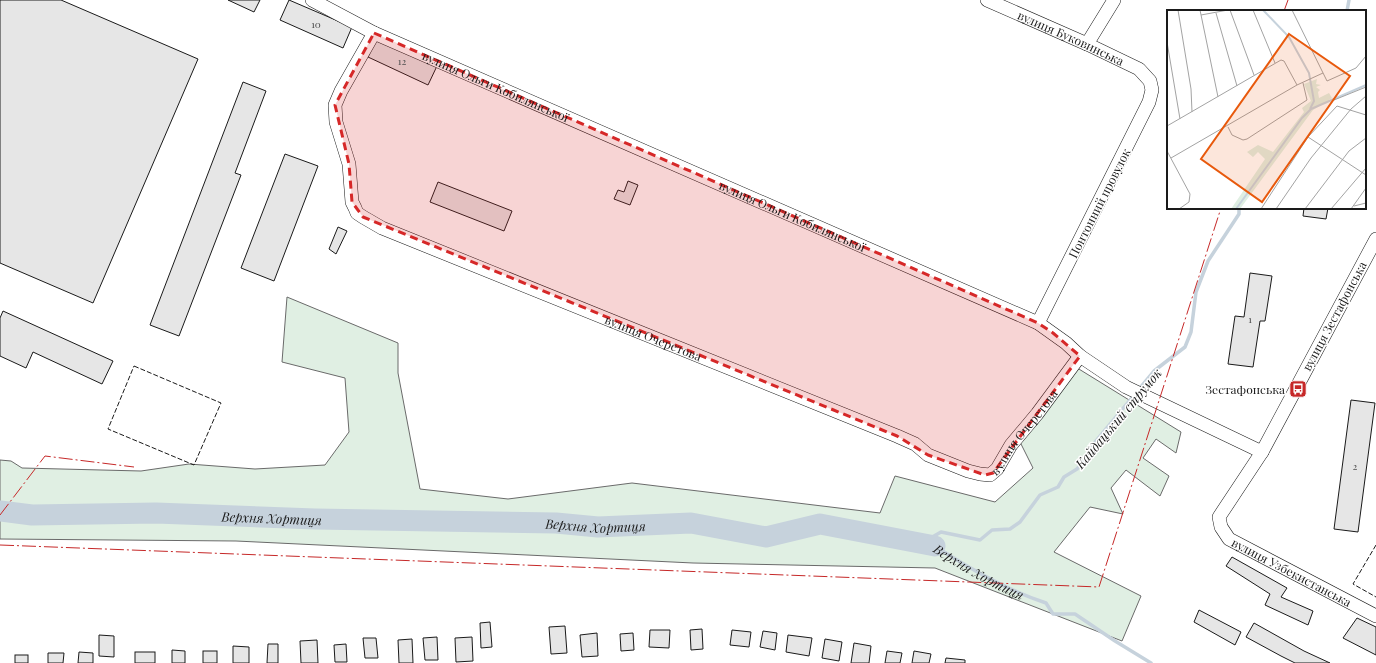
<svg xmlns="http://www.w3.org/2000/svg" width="1376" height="663" viewBox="0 0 1376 663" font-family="'Playfair Display',serif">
	<rect width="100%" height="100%" fill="#fff"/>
	<!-- green -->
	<path fill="#e0efe3" stroke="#6a6a6a" d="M287 297 398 343V373L420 489 508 499 632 483 880 513 895 476 995 502 1033 468 1020 442 1074 366 1181 432 1176 453 1156 439 1143 458 1169 476 1160 496 1126 470 1111 488 1123 514 1090 507 1054 552 1141 596 1122 641 935 568 693 563 236 541 0 539V460L11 461 22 468 141 471 189 464 255 469 325 465 349 432 345 378 282 362Z"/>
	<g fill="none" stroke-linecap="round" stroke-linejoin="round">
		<!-- stream -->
		<g stroke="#c6d2dc" stroke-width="3.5">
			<path d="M1347 11 1349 0"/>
			<path d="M1139 389 1154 371 1185 347 1191 332 1196 292 1208 261 1239 214V208"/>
			<path d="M927 544 934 536 941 532 980 540 992 530 1010 529 1020 522 1040 495 1058 487 1064 477 1077 469 1085 460 1095 442 1135 394"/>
			<path id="s1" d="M935 546C970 569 1006 590 1046 603L1053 614H1075L1115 641 1151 663"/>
		</g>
		<!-- river -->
		<path stroke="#c6d2dc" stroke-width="21" id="s2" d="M0 511 32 515 156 513 315 519 556 523 598 527 691 523 766 537 820 524 935 546"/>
	</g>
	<!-- building -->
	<g fill="#e6e6e6" stroke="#1a1a1a">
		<path d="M0 0H61L198 59 93 303 0 263Z"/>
		<path d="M228 0H260L254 12Z"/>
		<path d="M289 0 352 27 343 48 280 20Z"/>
		<path d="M377 37 437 66 428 85 368 57Z"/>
		<path d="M243 82 266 91 235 173 241 175 179 336 150 325Z"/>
		<path d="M285 154 318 166 274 281 241 268Z"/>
		<path d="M628 181 638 185 630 205 614 199 618 190 624 192Z"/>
		<path d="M438 182 512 211 504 231 430 202Z"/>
		<path d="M1304 208H1328L1326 219 1303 216Z"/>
		<path d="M338 227 347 231 336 254 329 249Z"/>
		<path d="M1250 273 1272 276 1265 321H1260L1253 367 1228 364 1235 316 1244 317Z"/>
		<path d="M3 311 113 361 102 384 33 352 26 368 0 356V318Z"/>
		<path d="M1351 400 1375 403 1358 532 1334 529Z"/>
		<path d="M1232 557 1287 588 1281 597 1313 611 1308 625 1265 605 1270 594 1226 566Z"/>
		<path d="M1199 610 1241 632 1235 645 1194 622Z"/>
		<path d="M1357 618 1376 627V655L1343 638Z"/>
		<path d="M490 622 492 647 481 648 480 623Z"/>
		<path d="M1254 623 1304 651 1330 663H1295L1281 656 1246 637Z"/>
		<path d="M565 626 567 653 551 654 549 627Z"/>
		<path d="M702 629 703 649 691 650 690 630Z"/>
		<path d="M650 630H670L669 648 649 647Z"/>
		<path d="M732 630 751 632 749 647 730 645Z"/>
		<path d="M763 631 777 633 775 650 760 647Z"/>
		<path d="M597 633 598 656 582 657 580 635Z"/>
		<path d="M633 633 634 650 621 651 620 634Z"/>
		<path d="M99 635 114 636V657L99 656Z"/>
		<path d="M788 635 812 638 809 656 786 652Z"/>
		<path d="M437 637 438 660H425L423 638Z"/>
		<path d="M472 637 473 661 456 662 455 638Z"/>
		<path d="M363 638H376L378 658H365Z"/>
		<path d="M412 639 413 663H399L398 640Z"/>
		<path d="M825 639 842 642 839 661 822 658Z"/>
		<path d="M317 640 318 663H301L300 641Z"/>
		<path d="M854 643 871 646 869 663H851Z"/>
		<path d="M268 644H278V663H267Z"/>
		<path d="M346 644 347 662H335L334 645Z"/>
		<path d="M233 646 249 647V663H233Z"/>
		<path d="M172 650 185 651V663H172Z"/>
		<rect x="203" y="651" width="14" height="12"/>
		<path d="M887 651 902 653 900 663H885Z"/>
		<path d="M914 651 931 654 929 663H912Z"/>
		<path d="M79 652 93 653V663H78Z"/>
		<rect x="135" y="652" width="20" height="11"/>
		<path d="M48 653H64L63 663H48Z"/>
		<rect x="15" y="655" width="13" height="8"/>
		<path d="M946 658 965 660V663H945Z"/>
	</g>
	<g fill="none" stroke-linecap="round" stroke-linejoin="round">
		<defs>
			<g id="minor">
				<path id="s3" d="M312 0 374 33 1038 323 1066 343 1080 356 1126 387 1262 452"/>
				<path id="s4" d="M987 0 1087 44 1139 69 1150 81 1152 90 1149 102 1038 323"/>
				<path id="s5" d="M374 33 341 91 335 105 336 122 349 164 352 202 355 208 357 213 363 217 382 228 897 436 915 444 928 455 968 471 980 474 990 475 997 469 1011 445 1037 414 1080 356"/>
				<path d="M1087 44 1114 0"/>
				<path id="s6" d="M1376 239 1262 452 1219 517 1221 527 1229 539 1376 616"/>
			</g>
		</defs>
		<!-- minor casing -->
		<use href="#minor" stroke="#1a1a1a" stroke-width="14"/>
		<!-- minor -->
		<use href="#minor" stroke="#fff" stroke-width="13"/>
		<!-- fence -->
		<g stroke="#1a1a1a" stroke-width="1" stroke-dasharray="5 2" stroke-linecap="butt">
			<path d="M134 366 221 403 194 465 108 429Z"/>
			<path d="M1376 545 1353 584 1376 597"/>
		</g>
		<!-- power -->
		<g stroke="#c62828" stroke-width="1" stroke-dasharray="14 3 2 3" stroke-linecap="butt">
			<path d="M1284 11 1288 0"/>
			<path d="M0 515 45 456 134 467"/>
			<path d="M0 545 1099 587 1221 208"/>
		</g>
	</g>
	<!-- marked area -->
	<path fill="#d62828" fill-opacity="0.2" stroke="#d62828" stroke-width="3" stroke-dasharray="8 5" stroke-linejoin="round" d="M374 33 1038 323 1053 333 1080 356 993 473 985 475 928 455 897 436 363 217 352 202 349 164 335 105Z"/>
	<!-- icons -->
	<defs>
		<symbol id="bus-square" viewBox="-11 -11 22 22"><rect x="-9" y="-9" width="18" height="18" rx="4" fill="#c62828" stroke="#fff"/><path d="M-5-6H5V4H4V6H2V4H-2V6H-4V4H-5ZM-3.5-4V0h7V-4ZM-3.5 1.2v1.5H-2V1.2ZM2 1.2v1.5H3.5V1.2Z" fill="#fff"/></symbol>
	</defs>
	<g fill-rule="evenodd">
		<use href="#bus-square" x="1288" y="379" width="20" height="20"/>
	</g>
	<g text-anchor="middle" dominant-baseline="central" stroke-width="3" stroke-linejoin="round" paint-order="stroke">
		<!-- number labels -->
		<g font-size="10" fill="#4d4d4d">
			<text x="316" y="24">10</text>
			<text x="402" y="61">12</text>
			<text x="1250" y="319">1</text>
			<text x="1355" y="466">2</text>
		</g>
		<!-- street labels -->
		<g font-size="12" fill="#1a1a1a" stroke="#fff">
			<text stroke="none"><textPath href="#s4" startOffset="92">вулиця Буковинська</textPath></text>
			<text stroke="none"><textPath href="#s3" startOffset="203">вулиця Ольги Кобилянської</textPath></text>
			<text transform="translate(1099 203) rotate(-63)">Понтонний провулок</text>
			<text stroke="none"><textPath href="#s3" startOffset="527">вулиця Ольги Кобилянської</textPath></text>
			<text transform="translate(1334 316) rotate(-62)">вулиця Зестафонська</text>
			<text stroke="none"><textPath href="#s5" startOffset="515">вулиця Очеретова</textPath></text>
			<text stroke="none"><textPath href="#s5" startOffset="935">вулиця Очеретова</textPath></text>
			<text stroke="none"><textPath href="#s6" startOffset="415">вулиця Узбекистанська</textPath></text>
		</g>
		<!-- poi labels -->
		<g font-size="12" fill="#1a1a1a" stroke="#fff" text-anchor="end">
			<text x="1285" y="389">Зестафонська</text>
		</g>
		<!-- water labels -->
		<g font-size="13" font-style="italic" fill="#1a1a1a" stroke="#fff">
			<text transform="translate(1118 418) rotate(-50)">Кайдацький струмок</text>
			<text stroke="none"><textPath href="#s2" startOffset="272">Верхня Хортиця</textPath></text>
			<text stroke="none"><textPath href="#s2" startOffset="596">Верхня Хортиця</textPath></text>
			<text stroke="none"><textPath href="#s1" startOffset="51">Верхня Хортиця</textPath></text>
		</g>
	</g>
	<!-- overview -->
	<g transform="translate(1167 10)">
		<rect width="199" height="199" fill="#fff"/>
		<path d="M150 69 149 74 154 75 149 77 153 80 151 82 152 88 162 83 165 88 146 100 73 199H64L98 149 91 142 86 147 80 142 91 135 106 142 137 102 135 98 144 91 137 74Z" fill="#e0efe3"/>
		<path fill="none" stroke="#c6d2dc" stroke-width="2" d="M96 0 122 27 142 63 147 91 143 99M144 99 199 75M69 199 135 108 144 99"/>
		<path fill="none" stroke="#a3a3a3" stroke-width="1" d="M11 0 24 79 25 102M33 0 51 87M63 0 87 65M86 0 108 53M125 0 160 71 189 58 199 46M49 3 70 76M34 5 61 0M0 32 13 109M167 90 199 77M0 116 114 50 117 51 130 75M61 117 65 125 76 130 80 129 140 90 136 73M141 127 199 165M0 141 23 184 22 192 12 199M4 148 130 75 156 63M187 196 199 193M94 199 141 127 170 96 199 105M109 199 144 148 184 99 199 86M138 199 182 141 199 128M164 199 199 158M184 199 199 178"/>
		<path fill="#e8590c" fill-opacity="0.15" stroke="#e8590c" stroke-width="2" d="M122 24 183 66 95 192 34 149Z"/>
		<rect width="199" height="199" fill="none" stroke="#1a1a1a" stroke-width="2"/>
	</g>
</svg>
